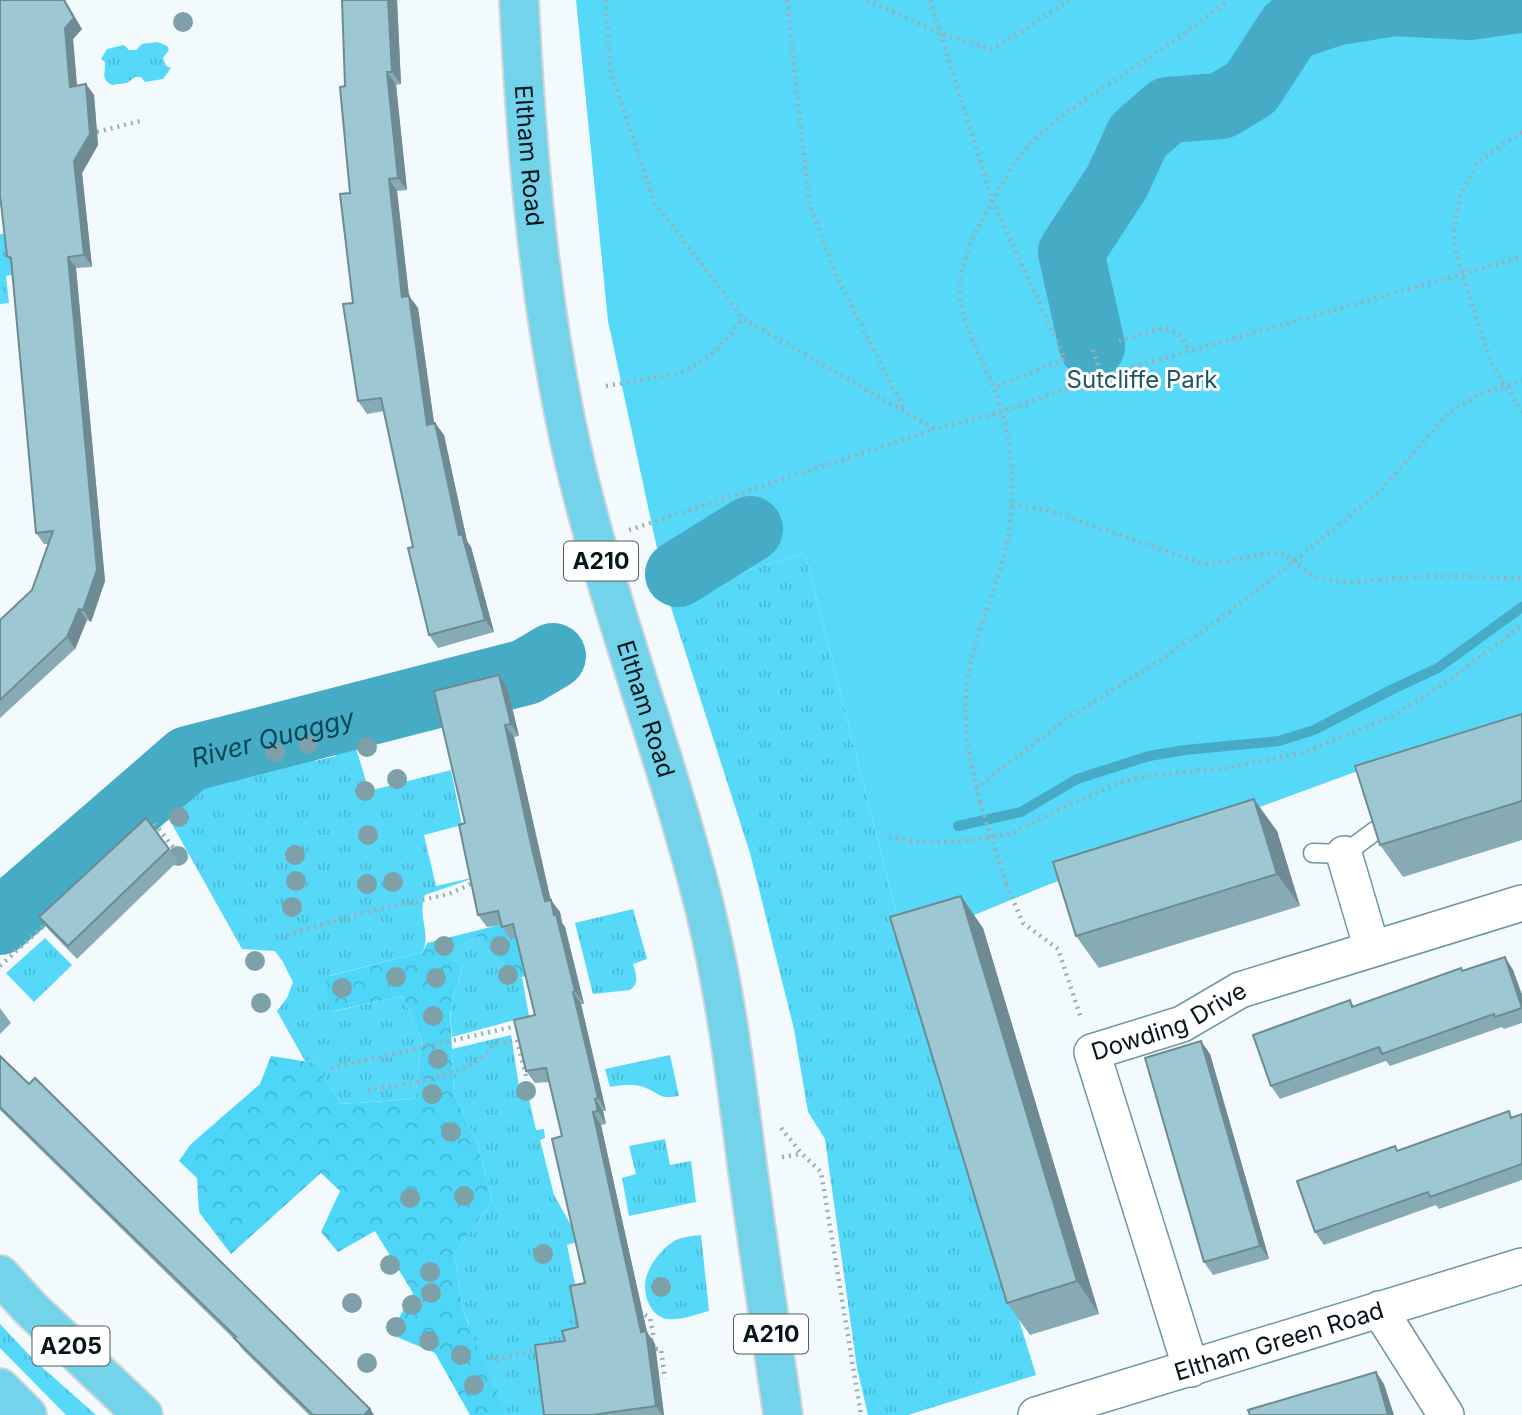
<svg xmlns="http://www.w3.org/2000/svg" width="1522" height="1415" viewBox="0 0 1522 1415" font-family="Inter,sans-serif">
	<defs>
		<pattern id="grass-tufts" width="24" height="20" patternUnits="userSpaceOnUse" patternTransform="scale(1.75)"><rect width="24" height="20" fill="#56d8f8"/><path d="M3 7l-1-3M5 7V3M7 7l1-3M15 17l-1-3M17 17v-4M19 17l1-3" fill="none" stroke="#49b9d4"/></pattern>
		<pattern id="forest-crowns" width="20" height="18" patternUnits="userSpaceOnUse" patternTransform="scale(1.75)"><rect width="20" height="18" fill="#4dd6f7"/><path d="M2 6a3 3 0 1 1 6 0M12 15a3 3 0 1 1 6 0" fill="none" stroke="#42b7d3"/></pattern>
	</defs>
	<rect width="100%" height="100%" fill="#f2fafd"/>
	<!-- grass -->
	<g fill="url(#grass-tufts)">
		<path d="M158 42 167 46 169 50 163 58 166 66 171 68 163 79 145 82 141 77H135L127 83 112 85C100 79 106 72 105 62L101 59 107 49 124 45 129 50H136L142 44Z"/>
		<path d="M0 234H6L19 274 6 276 9 303 0 304Z"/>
		<path d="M805 553 904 944 1036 1375 908 1415H868L857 1368 825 1139 808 1112 794 1029 750 853 667 595Z"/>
		<path d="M416 711 417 716 310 746 315 761 336 756 335 751 355 745 369 791 451 770 462 825 424 835 436 886 480 876 425 895C417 920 431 929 423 952L329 976 330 1012 403 996 422 1040 415 1099 341 1104 316 1063 305 1061 277 1011 287 998 293 982 283 962 275 951 242 949 159 801 192 771Z"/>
		<path d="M633 909 647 959 633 964C636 974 640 983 630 990L593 994 575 923Z"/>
		<path d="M478 937 490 952 507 964V980L522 977 529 1016 452 1037 450 1007 463 965 437 954Z"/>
		<path d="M45 938 72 965 34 1002 6 973Z"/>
		<path d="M511 1035 519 1086 526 1085 536 1130 544 1129 545 1138 540 1140 554 1195 580 1241 567 1245 583 1322 551 1415H490L457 1334 469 1324 463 1310 454 1254 492 1201 478 1146 454 1093 452 1049Z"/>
		<path d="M670 1055 679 1096C658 1099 663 1095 646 1088 634 1083 622 1085 610 1087L605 1069Z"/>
		<path d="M665 1139 670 1165 691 1161 696 1202 629 1216 622 1178 636 1174 629 1146Z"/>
		<path d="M701 1235 709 1311C697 1314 679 1321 667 1319 649 1316 641 1290 647 1275 651 1262 663 1248 674 1241 681 1237 692 1236 701 1235Z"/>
		<path d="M0 1324 34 1360 96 1415H66L0 1348Z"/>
	</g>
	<!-- forest -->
	<path fill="url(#forest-crowns)" d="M507 923 522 937 531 975 507 980 506 964 490 952 478 937 438 954 463 965 450 1007 454 1093 478 1146 492 1201 454 1254 463 1310 504 1415H470L435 1353 390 1334 413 1293 375 1231 338 1252 321 1232 340 1191 321 1173 231 1254 199 1212 197 1178 179 1161 191 1144 260 1084 271 1056 316 1063 341 1104 415 1099 422 1040 403 996 329 1012 326 977 423 952 427 943Z"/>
	<!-- green -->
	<path fill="#56d8f8" d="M576 0H1522V714L1472 729 1045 886 904 944 805 553 667 595 608 321Z"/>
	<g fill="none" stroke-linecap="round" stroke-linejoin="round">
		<!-- stream -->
		<path stroke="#46abc5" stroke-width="10" d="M958 826 1021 812 1077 779 1149 756 1185 750 1279 741 1314 730 1391 690 1438 668 1522 607"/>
		<!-- river -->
		<g stroke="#46abc5" stroke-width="66">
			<path d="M1092 346 1071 252 1117 182 1138 136 1168 110 1221 106 1251 88 1290 28 1334 13 1395 3 1469 7 1520 0"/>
			<path d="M678 574 750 529"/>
			<path id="s1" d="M0 922 188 759 526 672 553 656"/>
		</g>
		<defs>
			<path id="service" d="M1313 853 1344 854 1375 831"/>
			<g id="minor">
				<path d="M1344 854 1372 949"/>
				<path d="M1379 1309 1446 1415"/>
				<path id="s2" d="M1191 1369 1092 1052 1182 1024 1240 990 1522 903"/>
				<path id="s3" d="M1036 1415 1522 1266"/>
			</g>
			<g id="trunk">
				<path id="s4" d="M519 0C526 140 537 281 565 418 599 586 665 746 706 913 726 996 736 1080 747 1164 758 1247 771 1331 783 1415"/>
				<path d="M0 1275 31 1309 143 1415"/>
				<path d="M0 1388 27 1415"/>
			</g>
		</defs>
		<!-- service casing -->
		<use href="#service" stroke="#6e97a3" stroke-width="21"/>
		<!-- minor casing -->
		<use href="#minor" stroke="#6e97a3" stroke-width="38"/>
		<!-- trunk casing -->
		<use href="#trunk" stroke="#d2d5d6" stroke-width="42"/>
		<!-- path -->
		<g stroke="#a1acaf" stroke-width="4.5" stroke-dasharray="2 5" stroke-linecap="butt">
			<path d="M606 0 610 69 655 203 743 319 935 429 1002 412 1101 376 1522 257"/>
			<path d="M787 0 809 203 836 275 905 411"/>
			<path d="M867 0 939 33 991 49 1018 34 1069 0"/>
			<path d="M930 0 993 202 1065 359 994 388"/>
			<path d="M97 132 144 120"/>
			<path d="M1522 132 1477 162 1460 196 1454 230 1456 254 1490 360 1522 412"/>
			<path d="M1119 341 1163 328C1177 329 1184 340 1190 352"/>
			<path d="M1093 350 1101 376"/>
			<path d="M606 386 681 373 714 353 743 319"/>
			<path d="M1012 505 1047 510 1204 564C1231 563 1259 551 1286 554 1294 563 1309 574 1321 578 1347 586 1381 579 1408 577 1446 575 1484 577 1522 579"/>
			<path d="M629 530 935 429"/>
			<path d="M976 788 1066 719 1162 659 1220 619 1293 562 1378 493 1448 414 1479 394 1522 381"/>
			<path d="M980 802C969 757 959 712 970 666 981 614 1008 567 1011 513 1014 471 1010 428 994 388 983 361 967 334 961 304 956 276 969 243 983 219 994 199 1004 177 1018 159 1045 124 1084 101 1121 76 1158 52 1194 27 1229 0"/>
			<path d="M150 828 154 823 176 851"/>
			<path d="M889 837 927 843 972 840 1011 834 1068 805 1123 781 1154 775 1227 768 1306 752 1392 716 1455 676 1522 625"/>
			<path d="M1006 884 1023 923 1058 949 1081 1018"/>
			<path d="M287 935 358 914 449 894 477 881"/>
			<path d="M0 966 48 922"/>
			<path d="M331 1068 521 1025"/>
			<path d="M368 1090C402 1084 476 1077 493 1045L517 1040 526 1076 532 1075"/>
			<path d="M781 1128 802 1154 821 1172 861 1415"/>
			<path d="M782 1157 801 1154"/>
			<path d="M645 1315 650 1318 654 1339 647 1342"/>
			<path d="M656 1349H661L665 1379"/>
			<path d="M492 1358V1361L539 1349"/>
		</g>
		<!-- service -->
		<use href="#service" stroke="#fff" stroke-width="18"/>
		<!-- minor -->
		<use href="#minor" stroke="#fff" stroke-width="35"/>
		<!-- trunk -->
		<use href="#trunk" stroke="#72d3eb" stroke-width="38"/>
		<!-- path-bridge -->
		<path stroke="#a1acaf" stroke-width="4.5" stroke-dasharray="2 5" stroke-linecap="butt" d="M980 802 1006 884"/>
	</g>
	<!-- trees -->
	<g fill="#7da0a9">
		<circle cx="183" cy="22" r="10"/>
		<circle cx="308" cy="744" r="10"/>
		<circle cx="367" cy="747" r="10"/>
		<circle cx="275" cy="752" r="10"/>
		<circle cx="397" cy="779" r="10"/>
		<circle cx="365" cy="791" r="10"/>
		<circle cx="179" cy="817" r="10"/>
		<circle cx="368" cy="835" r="10"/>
		<circle cx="295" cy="855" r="10"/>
		<circle cx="178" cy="856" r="10"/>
		<circle cx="296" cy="881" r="10"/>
		<circle cx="393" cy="882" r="10"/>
		<circle cx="367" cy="884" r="10"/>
		<circle cx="292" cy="907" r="10"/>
		<circle cx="444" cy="946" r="10"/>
		<circle cx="500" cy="946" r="10"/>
		<circle cx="255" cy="961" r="10"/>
		<circle cx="508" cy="975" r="10"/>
		<circle cx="396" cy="977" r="10"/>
		<circle cx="436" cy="978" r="10"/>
		<circle cx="342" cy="988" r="10"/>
		<circle cx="261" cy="1003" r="10"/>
		<circle cx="433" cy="1016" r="10"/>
		<circle cx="438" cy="1059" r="10"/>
		<circle cx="526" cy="1091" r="10"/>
		<circle cx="432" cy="1094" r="10"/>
		<circle cx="451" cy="1132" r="10"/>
		<circle cx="464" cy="1196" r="10"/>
		<circle cx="410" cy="1198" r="10"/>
		<circle cx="543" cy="1254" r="10"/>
		<circle cx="390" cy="1265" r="10"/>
		<circle cx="430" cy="1272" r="10"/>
		<circle cx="661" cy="1287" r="10"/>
		<circle cx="431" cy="1293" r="10"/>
		<circle cx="352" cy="1303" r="10"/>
		<circle cx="412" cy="1305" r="10"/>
		<circle cx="396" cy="1327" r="10"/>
		<circle cx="429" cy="1341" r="10"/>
		<circle cx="461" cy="1355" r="10"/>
		<circle cx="367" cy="1363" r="10"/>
		<circle cx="474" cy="1385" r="10"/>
	</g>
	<!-- wall -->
	<g fill="#87abb5">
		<path d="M0 0 82 29 73 39 77 86 86 84 94 95 98 145 82 173 92 267 76 268 105 581 91 622 87 620 75 649 0 718V620L32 590 48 544H44L36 533 11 263 7 256Z"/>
		<path d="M342 0H397L401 84 396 85 407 190 397 191 409 296 418 308 434 423H435L444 435 467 541 471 547 494 632 438 648 429 635 413 547 384 411 367 414 358 401 353 303 350 193Z"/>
		<path d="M507 687 519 736 514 737 541 861 550 900 560 912 562 923 565 927 584 1004H581L606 1111H603L606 1124 601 1125 647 1332 655 1344 664 1415H544L565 1341 578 1327 585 1283 562 1136 549 1082 535 1083 526 1071 535 1015 516 938 510 939 501 925 487 927 478 915 465 823Z"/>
		<path d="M1522 714V840L1403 877 1380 845Z"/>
		<path d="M1277 831 1300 906 1099 968 1076 936Z"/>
		<path d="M169 849 178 861 77 959 48 929 39 917Z"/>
		<path d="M983 928 1099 1314 1030 1335 1007 1303Z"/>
		<path d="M1505 957 1513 970 1522 995V1023L1504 1029 1502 1027 1390 1066 1386 1061 1280 1099 1271 1086 1350 1000 1354 1006 1461 968 1463 971Z"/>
		<path d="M0 1008 11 1023 0 1034Z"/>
		<path d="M1210 1054 1269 1259 1213 1275 1204 1262Z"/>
		<path d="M0 1056 370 1409 374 1415H309L243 1350 237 1342 0 1110Z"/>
		<path d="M1522 1114V1180L1439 1209 1436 1205 1324 1245 1315 1232 1395 1146 1398 1150Z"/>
	</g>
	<!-- shaded-wall -->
	<g fill="#6e8b94">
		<path d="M64 0H65L82 29 73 39 78 98 70 87 65 28Z"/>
		<path d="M388 0H397L401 84 392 72Z"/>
		<path d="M387 72 396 85 407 190 398 178Z"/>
		<path d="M86 84 94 95 98 145 82 173 92 267 84 255 74 161Z"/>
		<path d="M389 179 397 191 409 296 418 308 436 437 427 425 402 297Z"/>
		<path d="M68 257 76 268 105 581 91 622 83 610Z"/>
		<path d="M435 423 444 435 467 541 471 547 494 632 485 620 459 535Z"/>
		<path d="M79 609 87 620 75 649 67 637Z"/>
		<path d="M499 675 507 687 519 736 511 724Z"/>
		<path d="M505 725 514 737 554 914 545 901Z"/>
		<path d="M1254 799 1277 831 1300 906 1277 874Z"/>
		<path d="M961 896 983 928 1099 1314 1077 1281Z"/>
		<path d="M551 900 560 912 562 923 565 927 584 1004 575 991 554 915Z"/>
		<path d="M1505 957 1513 970 1522 995V1009Z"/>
		<path d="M573 992 581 1004 606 1111 598 1098Z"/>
		<path d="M1201 1041 1210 1054 1269 1259 1260 1246Z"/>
		<path d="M595 1099 603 1111 606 1124 598 1111Z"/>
		<path d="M593 1112 601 1125 647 1332 655 1344 664 1415H662L656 1406 641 1332Z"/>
		<path d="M1376 1372 1384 1384 1394 1415H1388Z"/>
		<path d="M370 1409 374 1415H364Z"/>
	</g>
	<!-- building -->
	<g fill="#9dc7d3" stroke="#6e8b94" stroke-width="2">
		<path d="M0 0H64L74 18 65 28 70 87 86 84 90 134 74 161 84 255 68 257 97 570 83 610 79 609 67 637 0 700V620L32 590 53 531 36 533 11 258 7 256 0 195Z"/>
		<path d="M342 0H388L392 72H387L398 178 389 179 402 297 409 296 427 425 435 423 459 535 462 534 485 620 429 635 408 548 413 547 381 398 358 401 343 304 353 303 340 194 350 193 340 87 345 86Z"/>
		<path d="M499 675 511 724 505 725 532 849 545 901 551 900 554 915 556 914 575 991 573 992 598 1098 595 1099 598 1111 593 1112 641 1332 646 1331 656 1406 592 1415H544L535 1345 565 1341 562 1331 578 1327 570 1286 585 1283 552 1139 562 1136 546 1068 526 1071 514 1020 535 1015 513 924 502 927 498 911 478 915 459 825 465 823 434 691Z"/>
		<path d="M1522 714V801L1380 845 1355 766Z"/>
		<path d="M1254 799 1277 874 1076 936 1053 862Z"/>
		<path d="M146 818 169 849 68 946 39 917Z"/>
		<path d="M961 896 1077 1281 1007 1303 890 917Z"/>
		<path d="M1505 957 1522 1008 1495 1017 1494 1014 1382 1054 1379 1047 1271 1086 1253 1035 1350 1000 1352 1007 1461 968 1462 971Z"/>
		<path d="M1201 1041 1260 1246 1204 1262 1145 1058Z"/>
		<path d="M0 1056 29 1084 35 1078 294 1334 370 1409 364 1415H312V1414L234 1338 236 1337 0 1107Z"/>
		<path d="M1509 1111 1511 1118 1522 1114V1164L1430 1197 1428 1192 1315 1232 1297 1181 1395 1146 1397 1151Z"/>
		<path d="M1376 1372 1388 1415H1250L1248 1410Z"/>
	</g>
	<g text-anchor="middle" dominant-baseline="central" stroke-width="6" stroke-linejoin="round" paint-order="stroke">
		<!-- shield labels -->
		<g fill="#fff" stroke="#515c5f" stroke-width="2">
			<rect x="564" y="541.5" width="74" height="39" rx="5"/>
			<rect x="734" y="1314.5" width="74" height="39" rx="5"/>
			<rect x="32.5" y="1326.5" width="77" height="39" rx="5"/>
		</g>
		<g font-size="23" font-weight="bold" fill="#06161a">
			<text x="601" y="561">A210</text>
			<text x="771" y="1334">A210</text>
			<text x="71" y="1346">A205</text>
		</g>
		<!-- street labels -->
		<g font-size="24" fill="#06161a" stroke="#fff">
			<text stroke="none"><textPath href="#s4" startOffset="156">Eltham Road</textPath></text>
			<text stroke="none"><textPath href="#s4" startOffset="723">Eltham Road</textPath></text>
			<text stroke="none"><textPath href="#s2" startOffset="415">Dowding Drive</textPath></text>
			<text stroke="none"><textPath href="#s3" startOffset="254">Eltham Green Road</textPath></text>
		</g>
		<!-- park labels -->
		<g font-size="24" fill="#1e5664" stroke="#fff">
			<text x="1142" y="379">Sutcliffe Park</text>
		</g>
		<!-- water labels -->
		<g font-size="26" font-style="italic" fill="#084654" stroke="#fff">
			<text stroke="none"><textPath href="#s1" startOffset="336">River Quaggy</textPath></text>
		</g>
	</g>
</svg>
